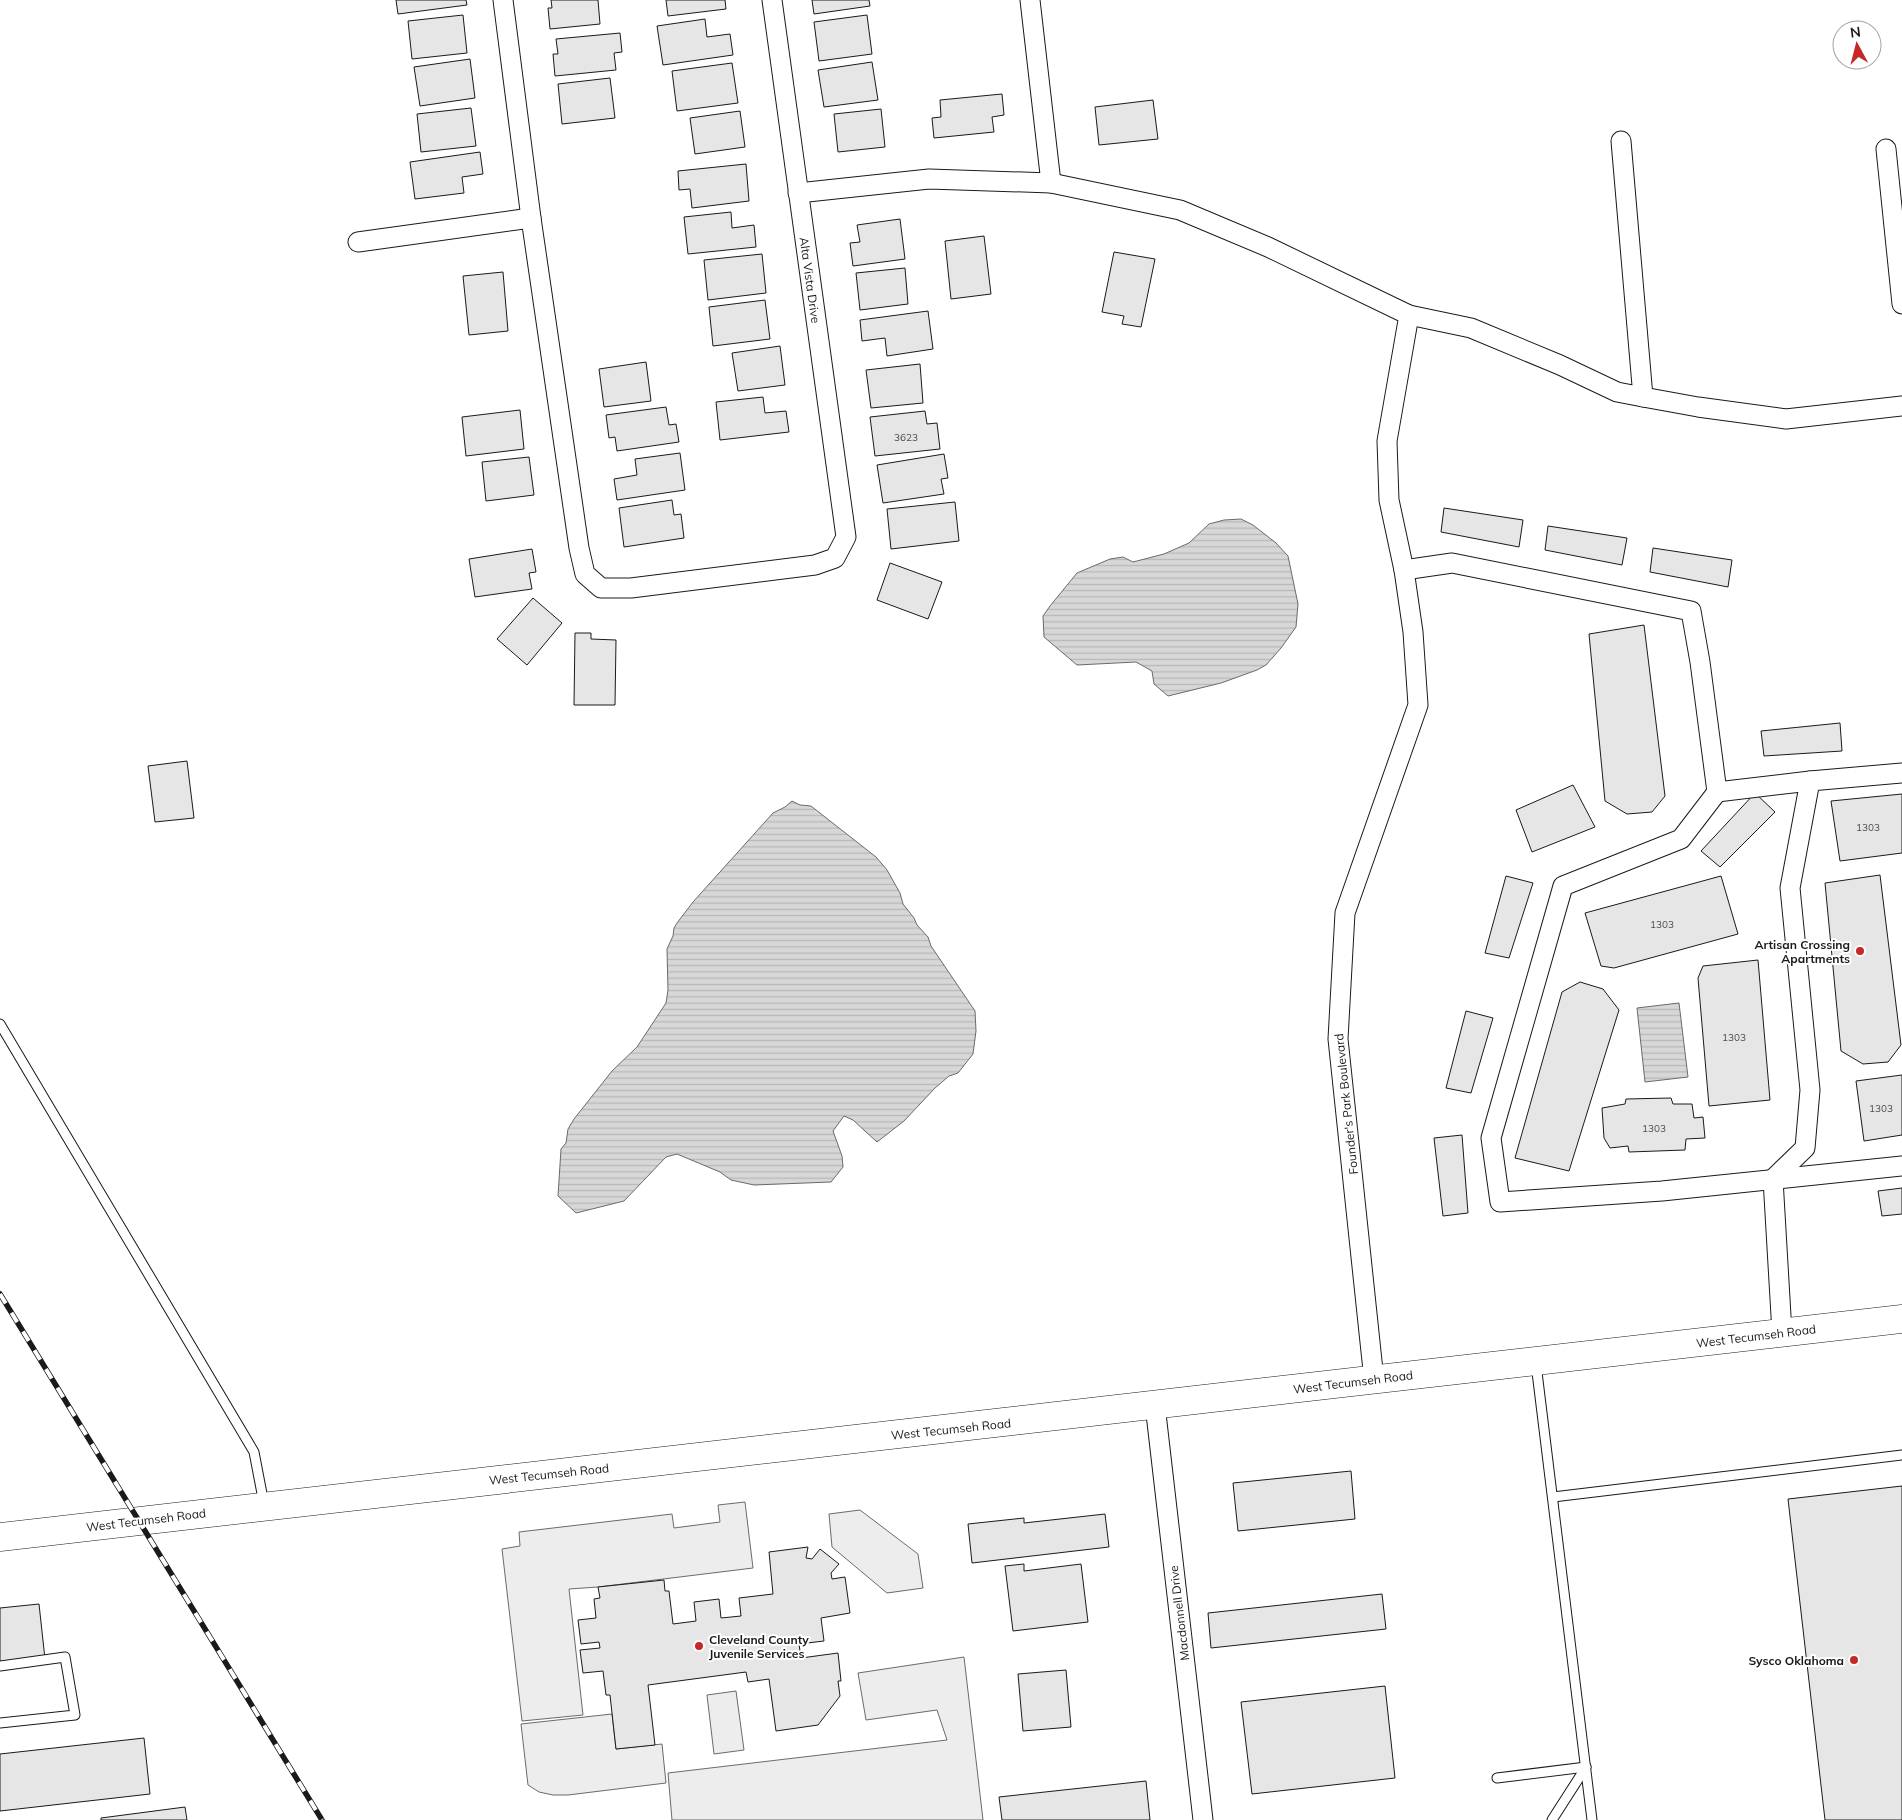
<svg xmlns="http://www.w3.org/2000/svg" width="1902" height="1820" viewBox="0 0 1902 1820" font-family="Mulish,sans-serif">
	<defs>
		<pattern id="water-rules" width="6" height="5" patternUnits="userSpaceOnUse" patternTransform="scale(1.25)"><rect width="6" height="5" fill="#d7d7d7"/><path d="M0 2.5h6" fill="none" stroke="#b8b8b8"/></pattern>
	</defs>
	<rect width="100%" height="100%" fill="#fff"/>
	<!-- built -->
	<g fill="#ededed" stroke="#6a6a6a">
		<path d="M745 1502 753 1568 598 1587 569 1589 583 1715 522 1721 502 1549 520 1546 519 1532 672 1514 674 1528 720 1522 718 1505Z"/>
		<path d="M860 1510 918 1554 923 1588 887 1593 832 1547 829 1514Z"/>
		<path d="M964 1657 983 1820H672L668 1773 947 1740 937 1710 866 1720 858 1673Z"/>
		<path d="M736 1691 744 1750 714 1754 707 1695Z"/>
		<path d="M612 1714 616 1749 662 1744 666 1783 568 1795H553L539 1792 528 1785 521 1724Z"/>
	</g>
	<!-- water -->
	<g fill="url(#water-rules)" stroke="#6a6a6a">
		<path d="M1241 519 1253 525 1276 543 1288 556 1298 604 1296 627 1281 648 1266 665 1257 670 1221 683 1168 696 1154 684 1152 671 1136 662 1077 665 1044 637 1043 616 1050 606 1077 573 1110 559 1123 557 1133 562 1164 554 1189 543 1209 524 1224 520Z"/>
		<path d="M792 801 800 805 811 806 876 857 887 870 900 893 903 904 914 918 917 925 928 937 931 946 975 1011 976 1031 973 1054 958 1073 949 1076 935 1088 904 1121 877 1142 853 1120 844 1116 833 1131 842 1156 843 1167 831 1182 754 1185 731 1180 720 1172 677 1154 666 1157 624 1201 576 1213 558 1196 561 1149 566 1143 568 1129 574 1119 612 1071 637 1047 666 1003 668 990 667 949 673 936 674 928 677 923 693 902 773 813 785 807Z"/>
		<path d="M1679 1003 1688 1077 1645 1082 1637 1008Z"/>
	</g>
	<!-- building -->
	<g fill="#e6e6e6" stroke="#1a1a1a">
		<path d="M396 0H466L467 5 398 14Z"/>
		<path d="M551 0H598L600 24 550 29 548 8H552Z"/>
		<path d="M666 0H725L726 9 668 16Z"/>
		<path d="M812 0H869L870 6 814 14Z"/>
		<path d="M463 15 467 53 412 59 408 21Z"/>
		<path d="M867 15 872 54 819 61 814 22Z"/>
		<path d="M705 19 707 37 730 34 733 55 663 65 657 26Z"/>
		<path d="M620 33 622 52 614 53 616 70 555 76 553 54H558L556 39Z"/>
		<path d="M470 59 475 98 420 106 414 67Z"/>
		<path d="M872 62 878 100 824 107 818 70Z"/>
		<path d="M732 63 738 103 677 111 672 71Z"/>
		<path d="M610 78 615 118 562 124 558 84Z"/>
		<path d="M1002 94 1004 115 992 117 994 132 934 138 932 118 941 117 940 100Z"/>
		<path d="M1153 100 1158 139 1099 145 1095 107Z"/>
		<path d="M471 108 476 146 421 152 417 114Z"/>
		<path d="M881 109 885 147 838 152 834 114Z"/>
		<path d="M740 111 745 147 695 154 690 118Z"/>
		<path d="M480 152 483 174 462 177 464 193 415 199 410 162Z"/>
		<path d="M746 164 749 201 692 208 690 189 679 190 678 171Z"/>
		<path d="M731 212 732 228 754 225 756 247 688 254 684 217Z"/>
		<path d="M900 219 905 259 853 266 850 243 860 242 857 225Z"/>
		<path d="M984 236 991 294 951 299 945 241Z"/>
		<path d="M1114 252 1155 259 1141 327 1122 324 1124 316 1102 312Z"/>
		<path d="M762 254 766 293 708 300 704 260Z"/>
		<path d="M905 268 908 304 860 310 856 273Z"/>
		<path d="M503 272 508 331 469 335 463 276Z"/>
		<path d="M765 300 770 339 713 346 709 307Z"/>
		<path d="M928 311 933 349 887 356 885 338 862 341 860 320Z"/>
		<path d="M780 346 785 385 738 391 732 353Z"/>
		<path d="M646 362 651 401 604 407 599 369Z"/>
		<path d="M920 364 923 403 871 408 866 370Z"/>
		<path d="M763 397 765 413 786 411 789 432 720 440 716 402Z"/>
		<path d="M666 407 669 425 676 424 679 442 617 451 615 437 609 438 606 415Z"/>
		<path d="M520 410 524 449 466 456 462 417Z"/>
		<path d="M925 411 927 424 937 423 940 449 875 456 870 417Z"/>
		<path d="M680 453 685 490 617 500 614 479 637 475 635 459Z"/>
		<path d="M944 454 948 478 941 479 944 494 883 503 877 465Z"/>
		<path d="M529 457 534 495 486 501 482 462Z"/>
		<path d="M672 500 674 515 681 514 684 538 624 547 619 508Z"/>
		<path d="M955 502 959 541 891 549 887 509Z"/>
		<path d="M1444 508 1523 520 1519 547 1441 532Z"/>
		<path d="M1548 526 1627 538 1622 565 1545 550Z"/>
		<path d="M1653 548 1732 560 1728 587 1650 572Z"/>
		<path d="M532 549 536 572 529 573 532 589 475 597 469 559Z"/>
		<path d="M890 563 942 582 928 619 877 600Z"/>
		<path d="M533 598 562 623 527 665 497 639Z"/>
		<path d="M1644 625 1665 796 1652 812 1627 814 1605 801 1589 634Z"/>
		<path d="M575 633H591V639L616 640 615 705H574Z"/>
		<path d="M1840 723 1842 751 1764 756 1761 731Z"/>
		<path d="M187 761 194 818 155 822 148 766Z"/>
		<path d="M1573 785 1595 827 1532 852 1516 810Z"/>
		<path d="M1755 793 1775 812 1720 867 1701 851Z"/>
		<path d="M1902 794V853L1840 861 1831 801Z"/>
		<path d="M1880 875 1901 1045 1888 1062 1863 1064 1841 1051 1825 883Z"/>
		<path d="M1506 876 1533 883 1509 958 1485 953Z"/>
		<path d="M1721 876 1738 934 1614 968 1601 966 1585 913Z"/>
		<path d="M1758 960 1770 1100 1709 1106 1698 978 1703 966Z"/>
		<path d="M1580 982 1603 989 1619 1010 1569 1171 1515 1158 1562 992Z"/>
		<path d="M1466 1011 1493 1018 1471 1093 1446 1088Z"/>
		<path d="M1902 1075V1135L1864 1141 1856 1081Z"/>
		<path d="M1671 1098 1673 1104H1692L1694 1118 1703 1117 1705 1138 1686 1139 1685 1150 1629 1152 1628 1146 1610 1148 1604 1138 1602 1108 1625 1104 1626 1099Z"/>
		<path d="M1462 1135 1468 1213 1443 1216 1434 1138Z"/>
		<path d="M1902 1188V1214L1882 1216 1878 1191Z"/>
		<path d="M1351 1471 1355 1519 1238 1531 1233 1483Z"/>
		<path d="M1902 1486V1820H1825L1788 1499Z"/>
		<path d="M1105 1514 1109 1547 972 1563 968 1524 1024 1518V1523Z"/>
		<path d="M808 1547 806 1558 812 1559 820 1549 839 1564 831 1573 832 1579 845 1577 850 1613 821 1618 824 1641 799 1644 801 1658 838 1653 841 1681H838L840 1696 818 1725 776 1731 769 1679 748 1682 746 1672 648 1685 655 1745 616 1749 610 1695H606L603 1671 583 1673 580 1650 600 1648 599 1642 581 1644 578 1620 596 1618 594 1599 600 1598 598 1587 664 1580 665 1591H669L673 1624 696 1621 694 1602 719 1599 721 1618 741 1616 739 1598 773 1594 769 1552Z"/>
		<path d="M1024 1564V1571L1081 1564 1088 1622 1013 1631 1005 1566Z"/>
		<path d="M1382 1594 1386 1629 1211 1648 1208 1613Z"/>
		<path d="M39 1604 45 1659 0 1664V1608Z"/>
		<path d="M1066 1670 1071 1727 1023 1731 1018 1674Z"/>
		<path d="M1385 1686 1395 1778 1252 1794 1241 1702Z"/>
		<path d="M144 1738 150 1794 0 1811V1754Z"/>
		<path d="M1146 1781 1150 1820H1002L999 1797Z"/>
		<path d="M185 1807 187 1820H101V1818Z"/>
	</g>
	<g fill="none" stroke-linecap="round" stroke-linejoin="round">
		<defs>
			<g id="lane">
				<path d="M0 1024 254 1452 264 1504"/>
				<path d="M1536 1364 1592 1820"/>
				<path d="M1553 1497 1902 1455"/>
				<path d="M0 1666 65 1657 75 1715 0 1723"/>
				<path d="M1497 1778 1586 1767"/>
				<path d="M1552 1820 1586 1767"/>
			</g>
			<g id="street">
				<path d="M503 0 531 218 579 548 585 574 601 588H631L815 565 835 558 846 537 772 0"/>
				<path d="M1030 0 1051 183"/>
				<path d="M1621 141 1643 397"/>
				<path d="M1886 149 1902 304"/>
				<path d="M798 193 929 179 1051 183 1180 210 1268 247 1409 315 1387 441 1389 500 1404 570 1452 563 1691 611 1700 662 1717 792 1681 839 1563 886 1491 1138 1500 1202 1662 1191 1902 1166"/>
				<path d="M358 242 531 218"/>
				<path d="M1409 315 1471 328 1560 365 1617 392 1643 397 1698 407 1786 419 1902 406"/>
				<path d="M1717 792 1810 781"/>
				<path d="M1782 1333 1773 1179 1805 1148 1810 1090 1790 888 1810 781 1902 773"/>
				<path d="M1374 1380 1338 1039 1345 913 1418 705 1413 632 1404 570"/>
				<path d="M1155 1405 1203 1820"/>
			</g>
			<path id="primary" d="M0 1537 1902 1319"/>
		</defs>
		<!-- lane casing -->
		<use href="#lane" stroke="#1a1a1a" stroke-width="11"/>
		<!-- street casing -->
		<use href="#street" stroke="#1a1a1a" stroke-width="21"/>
		<!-- primary casing -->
		<use href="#primary" stroke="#1a1a1a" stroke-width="29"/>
		<!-- lane -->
		<use href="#lane" stroke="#fff" stroke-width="9"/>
		<!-- street -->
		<use href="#street" stroke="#fff" stroke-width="19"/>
		<!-- primary -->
		<use href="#primary" stroke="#fff" stroke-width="28"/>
		<defs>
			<path id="rail" d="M0 1294 322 1820"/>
		</defs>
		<!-- rail casing -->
		<use href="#rail" stroke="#1a1a1a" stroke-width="5.5"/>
		<!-- rail -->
		<use href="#rail" stroke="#fff" stroke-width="4" stroke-dasharray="11" stroke-linecap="butt"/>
	</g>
	<!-- markers -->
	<g fill="#c62828" stroke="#fff" stroke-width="2">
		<circle cx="1860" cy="951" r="5"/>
		<circle cx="699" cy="1646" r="5"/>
		<circle cx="1854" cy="1660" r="5"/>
	</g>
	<g text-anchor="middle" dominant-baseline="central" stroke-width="4" stroke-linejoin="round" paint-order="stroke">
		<!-- number labels -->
		<g font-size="10" fill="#4d4d4d">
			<text x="906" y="437">3623</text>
			<text x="1868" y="827">1303</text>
			<text x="1662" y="924">1303</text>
			<text x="1734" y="1037">1303</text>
			<text x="1881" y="1108">1303</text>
			<text x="1654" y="1128">1303</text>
		</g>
		<!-- street labels -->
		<g font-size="12" fill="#1a1a1a" stroke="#fff">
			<text transform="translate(810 280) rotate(82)">Alta Vista Drive</text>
			<text transform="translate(1346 1104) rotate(-96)">Founder's Park Boulevard</text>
			<text transform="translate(1756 1336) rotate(-7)">West Tecumseh Road</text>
			<text transform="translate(1353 1382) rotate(-7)">West Tecumseh Road</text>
			<text transform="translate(951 1429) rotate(-6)">West Tecumseh Road</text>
			<text transform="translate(549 1474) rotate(-6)">West Tecumseh Road</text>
			<text transform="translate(146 1520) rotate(-7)">West Tecumseh Road</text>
			<text transform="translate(1179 1613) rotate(-97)">Macdonnell Drive</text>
		</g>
		<!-- poi labels -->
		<g font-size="12" font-weight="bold" fill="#1a1a1a" stroke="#fff" text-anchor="end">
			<text x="1850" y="944">Artisan Crossing<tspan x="1850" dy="14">Apartments</tspan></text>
			<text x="709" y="1639" text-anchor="start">Cleveland County<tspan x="709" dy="14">Juvenile Services</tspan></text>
			<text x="1844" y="1660">Sysco Oklahoma</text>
		</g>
	</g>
	<!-- north arrow -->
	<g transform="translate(1857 45) rotate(353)"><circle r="24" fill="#ffffff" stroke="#a3a3a3"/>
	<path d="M0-4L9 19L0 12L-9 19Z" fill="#c62828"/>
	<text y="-8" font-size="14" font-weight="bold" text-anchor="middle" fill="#1a1a1a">N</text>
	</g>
</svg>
